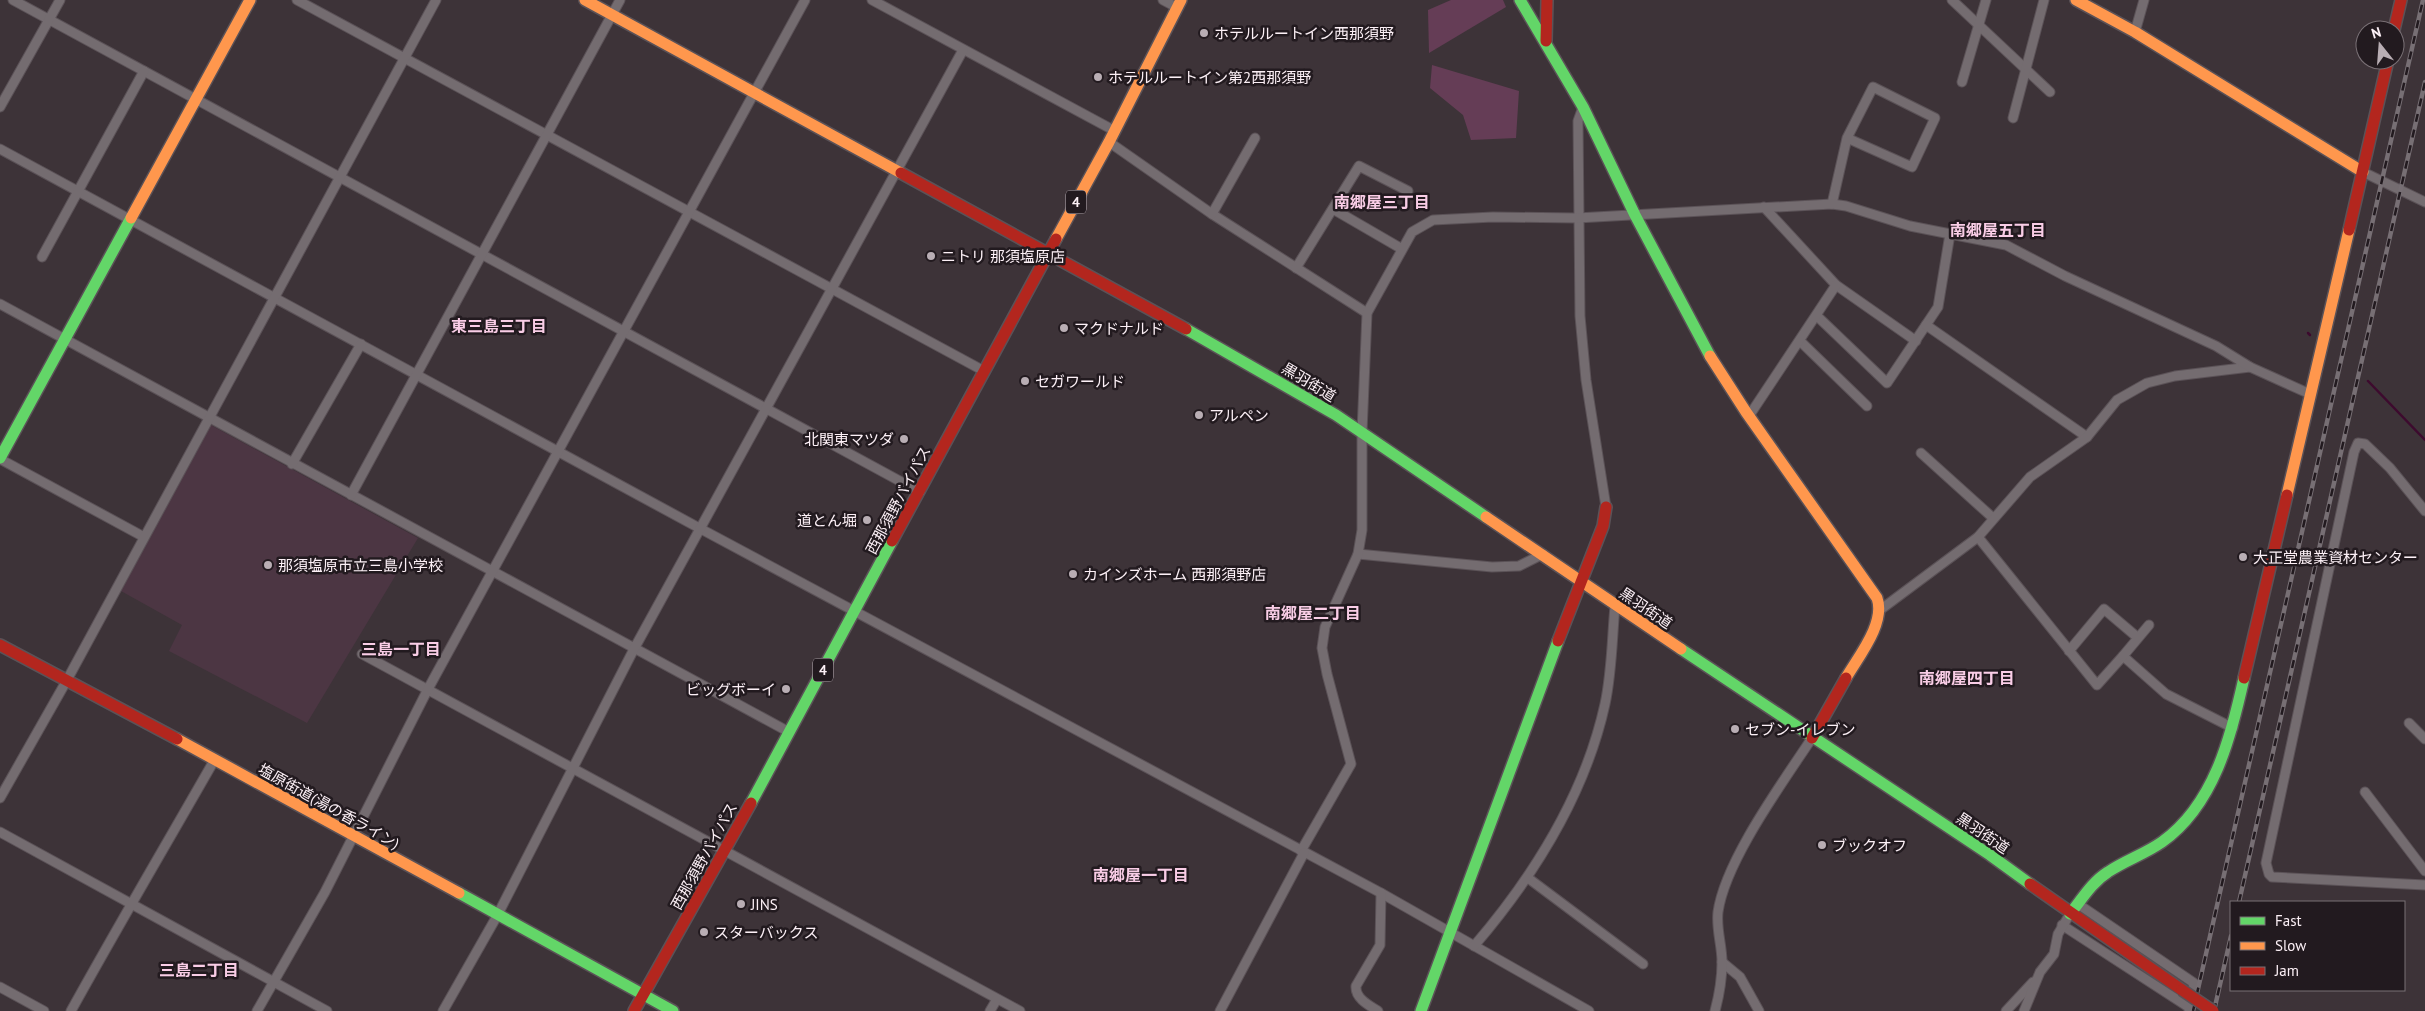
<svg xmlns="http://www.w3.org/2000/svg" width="2425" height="1011" viewBox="0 0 2425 1011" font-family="'PT Sans','Noto Sans JP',sans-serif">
	<rect width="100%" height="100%" fill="#3d3338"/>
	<!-- built -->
	<path fill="#4c3643" d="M209 424 418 538 307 723 169 651 182 625 121 591Z"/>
	<!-- green -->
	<g fill="#653d56">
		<path d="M1451 0H1503L1506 7 1429 53 1428 10Z"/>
		<path d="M1432 65 1519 91 1516 138 1471 140 1463 115 1430 88Z"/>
	</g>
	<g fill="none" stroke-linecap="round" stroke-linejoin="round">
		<!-- stream -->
		<g stroke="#3d0a2e" stroke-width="2.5">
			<path d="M2308 333 2310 335"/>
			<path d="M2368 381 2425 440"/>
		</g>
		<defs>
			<g id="street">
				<path d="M13 0C314 166 617 329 920 492"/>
				<path d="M297 0 984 371"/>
				<path d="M872 0 1115 131"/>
				<path d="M1163 0 1178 8"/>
				<path d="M1952 0 2050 92"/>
				<path d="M2135 32 2144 0"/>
				<path d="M1962 82 1986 0"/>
				<path d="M0 107 60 0"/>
				<path d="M1583 107 1578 121 1580 316 1586 380 1606 507"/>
				<path d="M2013 118 2044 0"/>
				<path d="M1109 142 1212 214 1367 313"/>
				<path d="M0 149 701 529 1381 893 1589 1011"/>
				<path d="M2363 172 2425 202"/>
				<path d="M1832 204 1847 138 1873 87 1935 118 1912 167 1847 138"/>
				<path d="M1764 207 1836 285 1916 341"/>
				<path d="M1333 209 1402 249"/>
				<path d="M1212 214 1255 138"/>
				<path d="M42 257 144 71"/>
				<path d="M1296 268 1359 166 1408 191"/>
				<path d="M0 304 789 732"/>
				<path d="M1817 316 1887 383 1938 307 1950 234"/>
				<path d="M1926 325 2087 437"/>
				<path d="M1800 341 1867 406"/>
				<path d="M1749 416 1836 285"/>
				<path d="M1921 453 1993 518"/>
				<path d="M0 459 144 537"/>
				<path d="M292 464 361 344"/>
				<path d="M351 495 620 0"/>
				<path d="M2425 511 2390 468 2365 444 2358 443 2354 452 2266 863 2269 874 2272 877 2425 885"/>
				<path d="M1978 537 2097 685 2123 656 2166 694 2233 728"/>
				<path d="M1358 554 1492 567 1519 566 1543 554"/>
				<path d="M1880 610 1978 537 2030 477 2087 437 2117 400 2147 383 2175 376 2250 367"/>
				<path d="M2069 651 2104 609 2137 637"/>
				<path d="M362 654 1020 1011"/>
				<path d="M2123 656 2149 625"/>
				<path d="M2409 723 2425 739"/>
				<path d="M2365 792 2425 871"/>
				<path d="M0 798 67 680 436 0"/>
				<path d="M0 832 327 1011"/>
				<path d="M1301 851 1351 764 1327 674 1322 648 1325 627 1358 554 1362 530V432L1367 313 1412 232 1433 220 1493 217 1577 218 1832 204 1846 206 1910 226 2006 245 2065 276 2216 346 2250 367 2310 394"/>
				<path d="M1528 878 1643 964"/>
				<path d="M2078 904 2194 983 2190 1008"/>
				<path d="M2062 925 2190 1008 2189 1011"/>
				<path d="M1474 946C1534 876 1585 795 1605 704 1612 672 1612 638 1615 606"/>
				<path d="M1722 962 1740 977 1759 1011"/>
				<path d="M0 987 44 1011"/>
				<path d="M71 1011C118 926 167 843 215 759"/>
				<path d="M257 1011 325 892 428 689 805 0"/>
				<path d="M443 1011 497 916 634 649 963 50"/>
				<path d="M990 1011 997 999"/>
				<path d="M1220 1011 1304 853"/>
				<path d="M1378 1011C1368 1005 1355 998 1356 986L1380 945 1381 893"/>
				<path d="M1715 1011C1719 996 1722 978 1722 962 1722 945 1716 929 1718 912 1725 861 1783 782 1812 738"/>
				<path d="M2006 1011 2033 982"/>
				<path d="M2024 1011 2040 972 2054 954 2058 934 2070 914"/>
			</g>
			<g id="fast">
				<path d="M1520 0 1583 107 1635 215 1710 356"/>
				<path d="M1186 329 1336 415 1486 517"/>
				<path d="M0 458 131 218"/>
				<path d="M1681 649 1990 855 2030 884"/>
				<path d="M751 803 892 541"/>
				<path d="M459 893 673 1011"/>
				<path d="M2070 914C2082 899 2092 882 2108 872 2126 860 2145 854 2162 842 2214 805 2231 737 2244 678"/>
				<path d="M1421 1011 1558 641"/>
			</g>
			<g id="slow">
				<path d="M585 0 901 173"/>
				<path d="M2076 0 2135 32 2363 172"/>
				<path d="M131 218 250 0"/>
				<path d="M1056 239 1109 142 1181 0"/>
				<path d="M1710 356 1746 412 1877 598C1886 623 1858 657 1846 678"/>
				<path d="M2287 495 2349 230"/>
				<path d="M1486 517 1681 649"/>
				<path d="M177 739 459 893"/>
			</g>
			<g id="jam">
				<path d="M2394 30 2401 0"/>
				<path d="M1546 41 1547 0"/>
				<path d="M901 173 1186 329"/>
				<path d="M2349 230 2388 60"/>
				<path d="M892 541 1056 239"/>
				<path d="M1558 641 1603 526 1606 507"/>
				<path d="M0 645 177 739"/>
				<path d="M2244 678 2287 495"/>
				<path d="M1812 738 1846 678"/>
				<path d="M2030 884 2182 990"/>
				<path d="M634 1011 751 803"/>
			</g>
		</defs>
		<!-- street casing -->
		<use href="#street" stroke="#5b5257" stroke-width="11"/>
		<!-- fast casing -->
		<use href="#fast" stroke="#5b5257" stroke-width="14"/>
		<!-- slow casing -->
		<use href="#slow" stroke="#5b5257" stroke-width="14"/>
		<!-- jam casing -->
		<use href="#jam" stroke="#5b5257" stroke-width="14"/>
		<!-- street -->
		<use href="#street" stroke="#746c70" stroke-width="9"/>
		<!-- fast -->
		<use href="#fast" stroke="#63d668" stroke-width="11"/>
		<!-- slow -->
		<use href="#slow" stroke="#ff974d" stroke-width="11"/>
		<!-- jam -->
		<use href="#jam" stroke="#b3261e" stroke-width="11"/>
		<defs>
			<g id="rail">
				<path d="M2239 902 2425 82"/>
				<path d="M2193 1011 2423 0"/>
				<path d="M2214 1011 2231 936"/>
			</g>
		</defs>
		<!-- rail casing -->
		<use href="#rail" stroke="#776f74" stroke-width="4.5"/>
		<!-- rail -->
		<use href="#rail" stroke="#221a1f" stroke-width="2.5" stroke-dasharray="8" stroke-linecap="butt"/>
		<defs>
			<path id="jam-bridge" d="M2182 990 2213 1011"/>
		</defs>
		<!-- jam-bridge casing -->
		<use href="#jam-bridge" stroke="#5b5257" stroke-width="14" stroke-linecap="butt"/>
		<!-- jam-bridge -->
		<use href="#jam-bridge" stroke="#b3261e" stroke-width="11"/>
	</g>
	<!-- markers -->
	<g fill="#b9aeb4" stroke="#221a1f" stroke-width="2">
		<circle cx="1204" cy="33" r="5"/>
		<circle cx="1098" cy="77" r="5"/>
		<circle cx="931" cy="256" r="5"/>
		<circle cx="1064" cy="328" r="5"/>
		<circle cx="1025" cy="381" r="5"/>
		<circle cx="1199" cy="415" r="5"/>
		<circle cx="904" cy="439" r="5"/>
		<circle cx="867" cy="520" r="5"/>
		<circle cx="2243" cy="557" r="5"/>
		<circle cx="268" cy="565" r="5"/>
		<circle cx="1073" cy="574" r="5"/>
		<circle cx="786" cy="689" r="5"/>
		<circle cx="1735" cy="729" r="5"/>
		<circle cx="1822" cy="845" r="5"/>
		<circle cx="741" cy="904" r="5"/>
		<circle cx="704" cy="932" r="5"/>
	</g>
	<g text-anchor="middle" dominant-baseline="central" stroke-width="5" stroke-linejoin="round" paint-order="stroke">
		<!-- shield labels -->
		<g fill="#221a1f" stroke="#bbb0b6" stroke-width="1">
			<rect x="1066" y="190.5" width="20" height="23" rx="4"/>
			<rect x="813" y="658.5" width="20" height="23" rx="4"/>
		</g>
		<g font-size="14" font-weight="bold" fill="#fcf0f6">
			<text x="1076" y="202">4</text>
			<text x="823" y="670">4</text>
		</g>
		<!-- poi labels -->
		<g font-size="15" fill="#fcf0f6" stroke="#221a1f" text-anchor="start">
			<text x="1214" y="33">ホテルルートイン西那須野</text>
			<text x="1108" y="77">ホテルルートイン第2西那須野</text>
			<text x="941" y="256">ニトリ 那須塩原店</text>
			<text x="1074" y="328">マクドナルド</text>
			<text x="1035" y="381">セガワールド</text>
			<text x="1209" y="415">アルペン</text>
			<text x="894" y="439" text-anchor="end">北関東マツダ</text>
			<text x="857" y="520" text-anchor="end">道とん堀</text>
			<text x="2253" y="557">大正堂農業資材センター</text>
			<text x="278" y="565">那須塩原市立三島小学校</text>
			<text x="1083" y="574">カインズホーム 西那須野店</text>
			<text x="776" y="689" text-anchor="end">ビッグボーイ</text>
			<text x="1745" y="729">セブン-イレブン</text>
			<text x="1832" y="845">ブックオフ</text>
			<text x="751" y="904">JINS</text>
			<text x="714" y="932">スターバックス</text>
		</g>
		<!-- street labels -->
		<g font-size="15" fill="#fcf0f6" stroke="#221a1f">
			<text transform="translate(1309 382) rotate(31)">黒羽街道</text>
			<text transform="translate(898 500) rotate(-62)">西那須野バイパス</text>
			<text transform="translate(1646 608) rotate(34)">黒羽街道</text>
			<text transform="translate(329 806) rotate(29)">塩原街道(湯の香ライン)</text>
			<text transform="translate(1983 833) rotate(34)">黒羽街道</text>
			<text transform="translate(704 856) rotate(-61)">西那須野バイパス</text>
		</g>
		<!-- neighbourhood labels -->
		<g font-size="16" font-weight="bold" fill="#f9cde6" stroke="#221a1f">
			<text x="1382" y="202">南郷屋三丁目</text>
			<text x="1998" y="230">南郷屋五丁目</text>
			<text x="499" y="326">東三島三丁目</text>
			<text x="1313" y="613">南郷屋二丁目</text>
			<text x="401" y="649">三島一丁目</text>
			<text x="1967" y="678">南郷屋四丁目</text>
			<text x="1141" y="875">南郷屋一丁目</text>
			<text x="199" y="970">三島二丁目</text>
		</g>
	</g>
	<!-- legend -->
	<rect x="2230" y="901" width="175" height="90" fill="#221a1f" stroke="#797075"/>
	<rect x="2240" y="917" width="25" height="8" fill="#63d668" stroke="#797075"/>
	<text x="2275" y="926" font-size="15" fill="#fcf0f6">Fast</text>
	<rect x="2240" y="942" width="25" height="8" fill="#ff974d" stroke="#797075"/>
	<text x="2275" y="951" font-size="15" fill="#fcf0f6">Slow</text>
	<rect x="2240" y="967" width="25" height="8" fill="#b3261e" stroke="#797075"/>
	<text x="2275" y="976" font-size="15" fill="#fcf0f6">Jam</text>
	<!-- north arrow -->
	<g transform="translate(2380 45) rotate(343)"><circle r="24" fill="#221a1f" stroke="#797075"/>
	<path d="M0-4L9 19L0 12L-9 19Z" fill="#b9aeb4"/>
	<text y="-8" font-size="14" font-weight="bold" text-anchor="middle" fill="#fcf0f6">N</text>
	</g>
</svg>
